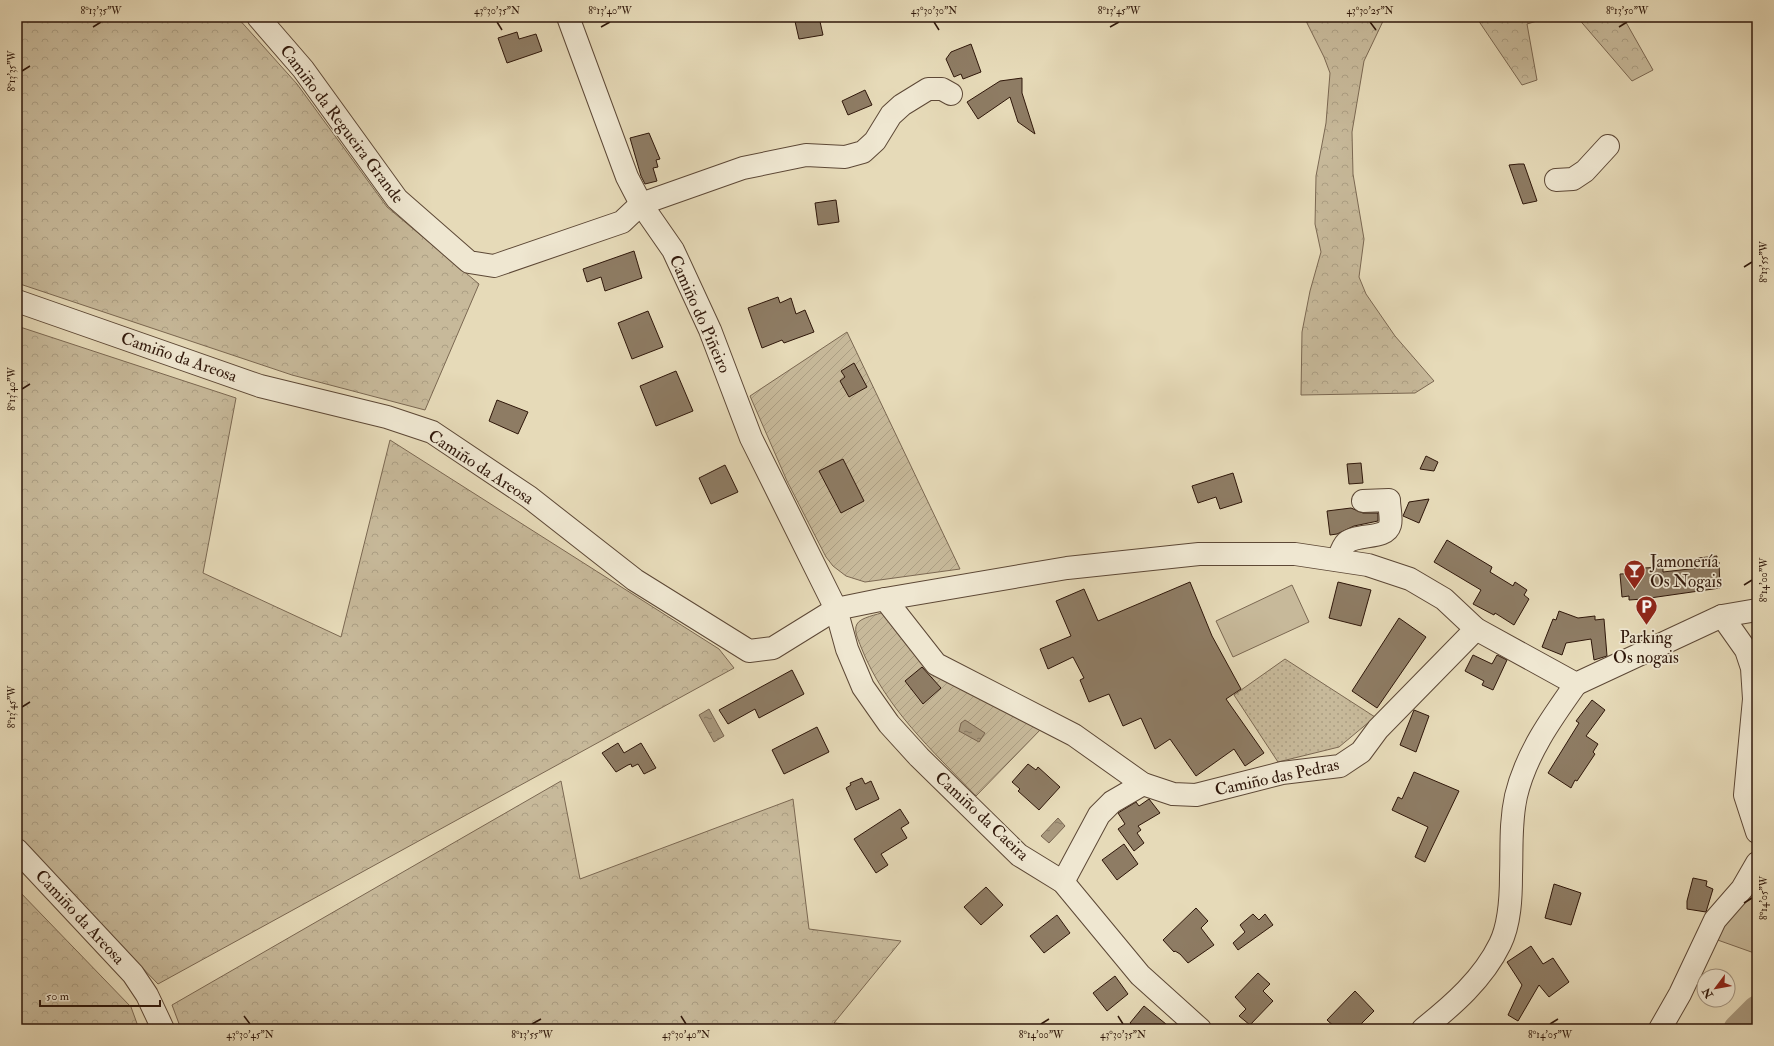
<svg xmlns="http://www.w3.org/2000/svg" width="1774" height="1046" viewBox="0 0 1774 1046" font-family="'IM FELL Double Pica',serif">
	<defs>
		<pattern id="grass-dots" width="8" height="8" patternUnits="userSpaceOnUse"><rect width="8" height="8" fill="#c7b99a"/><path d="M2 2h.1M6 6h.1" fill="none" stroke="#ab9e83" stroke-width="1.8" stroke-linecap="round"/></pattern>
		<pattern id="forest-crowns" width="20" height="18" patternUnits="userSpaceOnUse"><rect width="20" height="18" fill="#c7b99a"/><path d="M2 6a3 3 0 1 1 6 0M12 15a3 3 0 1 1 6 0" fill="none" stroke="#ab9e83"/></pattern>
		<pattern id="garden-furrows" width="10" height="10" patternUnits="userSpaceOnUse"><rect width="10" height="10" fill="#c7b99a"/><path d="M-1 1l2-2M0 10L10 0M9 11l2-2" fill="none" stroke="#ab9e83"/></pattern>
		<pattern id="water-ripples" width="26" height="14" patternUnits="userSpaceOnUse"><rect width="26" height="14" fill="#a8987d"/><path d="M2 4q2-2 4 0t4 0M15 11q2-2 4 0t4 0" fill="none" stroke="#897b65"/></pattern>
	</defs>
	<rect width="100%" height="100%" fill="#e6dab8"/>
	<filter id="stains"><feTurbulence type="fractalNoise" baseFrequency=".005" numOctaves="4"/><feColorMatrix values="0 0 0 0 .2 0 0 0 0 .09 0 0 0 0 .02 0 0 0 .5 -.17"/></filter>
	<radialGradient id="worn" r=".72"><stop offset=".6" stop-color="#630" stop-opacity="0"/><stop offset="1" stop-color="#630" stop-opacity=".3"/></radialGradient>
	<!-- grass -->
	<path fill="url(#grass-dots)" stroke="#7b6852" d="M1285 659 1375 717 1339 747 1278 762 1234 695Z"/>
	<!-- forest -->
	<g fill="url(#forest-crowns)" stroke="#7b6852">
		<path d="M17 17H237L297 84 387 207 479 284 425 410 292 375 17 283Z"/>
		<path d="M1307 17H1385L1364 61 1352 132 1353 174 1364 239 1359 277 1366 294 1395 336 1434 381 1415 393 1301 395 1302 332 1310 291 1321 252 1315 224 1316 176 1326 123 1330 73 1324 57 1305 19Z"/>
		<path d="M1476 17H1550L1527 24 1537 80 1522 85Z"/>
		<path d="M1577 17H1623L1653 70 1632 81Z"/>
		<path d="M17 326 236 398 203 573 341 637 390 440 719 649 734 668 158 984 17 838Z"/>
		<path d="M561 781 580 879 793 799 809 929 901 941 834 1023 900 1029H181L172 1005Z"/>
		<path d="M17 889 131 1007 139 1029H17Z"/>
	</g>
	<!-- garden -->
	<g fill="url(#garden-furrows)" stroke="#7b6852">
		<path d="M847 332 960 569 865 582 846 576 833 566 826 557 787 481 750 396Z"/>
		<path d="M884 612 933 668 1042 728 976 796C932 750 885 708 861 647 859 641 853 631 857 624 861 617 877 615 884 612Z"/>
	</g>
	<!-- pitch -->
	<g fill="#c7b99a" stroke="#7b6852">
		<path d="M1292 585 1309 622 1233 657 1216 621Z"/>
		<path d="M1757 877V954L1712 938Z"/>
	</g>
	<!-- water -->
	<g fill="url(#water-ripples)" stroke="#78644f">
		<path d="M709 709 724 736 714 742 699 715Z"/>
		<path d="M965 720 985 733 979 742 959 731 961 723Z"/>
		<path d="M1058 818 1065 826 1049 843 1041 836Z"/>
	</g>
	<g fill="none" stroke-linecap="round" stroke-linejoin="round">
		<!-- river -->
		<path stroke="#a8987d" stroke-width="29" d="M1738 1029 1757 1010"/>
	</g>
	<!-- building -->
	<g fill="#8e7c64" stroke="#2f170a">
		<path d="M794 17H819L823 35 799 39Z"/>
		<path d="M517 32 519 39 536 34 542 51 507 63 498 38Z"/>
		<path d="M971 44 981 72 963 79 961 74 954 77 946 59 951 52Z"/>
		<path d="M1022 78V93L1035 134 1018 122 1010 97 978 119 967 102 1000 81Z"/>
		<path d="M865 90 872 105 848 115 842 101Z"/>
		<path d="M649 133 660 159 656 160 658 167 653 168 657 181 645 184 641 176 630 138Z"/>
		<path d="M1519 164H1524L1537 201 1523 204 1509 165Z"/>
		<path d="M836 200 839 222 818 225 815 203Z"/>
		<path d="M634 251 642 278 605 291 601 277 587 282 583 269Z"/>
		<path d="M778 297 780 303 791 298 796 314 805 310 814 332 784 343 782 340 762 348 748 308Z"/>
		<path d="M648 311 663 347 632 359 618 323Z"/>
		<path d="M854 363 867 387 849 397 840 381 845 377 841 371Z"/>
		<path d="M676 371 693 411 656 426 640 386Z"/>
		<path d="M497 400 528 412 518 434 489 421Z"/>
		<path d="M1426 456 1438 462 1434 471 1420 469Z"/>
		<path d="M843 459 864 501 841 513 819 471Z"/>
		<path d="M1361 463 1363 483 1349 484 1347 464Z"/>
		<path d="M725 465 738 492 711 504 699 478Z"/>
		<path d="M1233 473 1242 502 1220 509 1216 497 1198 503 1192 486Z"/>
		<path d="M1429 499 1419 523 1403 516 1409 502Z"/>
		<path d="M1351 508 1363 513H1378V521L1354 526 1337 534 1330 535 1327 511Z"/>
		<path d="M1447 540 1492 567 1490 572 1513 586 1515 582 1527 590 1524 595 1529 599 1514 625 1495 613 1494 615 1473 604 1481 590 1434 562Z"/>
		<path d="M1717 556 1716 562H1719L1720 588 1643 599 1629 600V596L1622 597 1620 574 1644 573V568L1663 567V572L1698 568V558Z"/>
		<path d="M1190 582 1212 636 1241 689 1226 699 1264 753 1245 766 1234 749 1196 776 1170 739 1155 749 1141 718 1123 726 1109 694 1089 702 1080 680 1084 678 1073 657 1048 669 1040 649 1071 636 1056 601 1084 589 1098 621Z"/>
		<path d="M1338 582 1371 590 1361 626 1329 618Z"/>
		<path d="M1559 611 1578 618 1595 616V620L1604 619 1607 656 1594 660 1591 639 1566 643 1562 655 1542 647 1553 619 1556 620Z"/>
		<path d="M1399 618 1426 637 1377 708 1352 691Z"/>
		<path d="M1473 655 1492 664 1497 655 1507 660 1493 690 1482 685 1484 681 1465 671Z"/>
		<path d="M922 667 941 688 923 704 905 681Z"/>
		<path d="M792 670 804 694 759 718 755 709 728 724 719 710Z"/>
		<path d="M1592 700 1605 710 1586 736 1598 744 1593 752 1595 754 1577 781 1575 780 1571 788 1548 773 1579 723 1576 721Z"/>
		<path d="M1414 710 1429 716 1416 752 1400 745Z"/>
		<path d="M817 727 829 752 784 774 772 750Z"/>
		<path d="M618 743 624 753 641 743 656 768 644 774 638 764 632 767 631 764 628 765 616 772 602 753Z"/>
		<path d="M1028 764 1036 770 1038 767 1060 787 1039 810 1018 791 1020 789 1012 782Z"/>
		<path d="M1414 772 1459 791 1425 862 1415 857 1428 827 1392 810 1398 797 1402 799Z"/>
		<path d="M862 778 865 784 871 781 879 799 856 810 846 788 851 785 850 783Z"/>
		<path d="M1149 799 1160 813 1138 826 1141 830 1137 833 1144 843 1134 851 1118 829 1125 824 1118 813 1136 802 1139 806Z"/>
		<path d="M900 809 909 823 901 828 907 838 881 854 888 865 876 873 854 839Z"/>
		<path d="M1124 844 1138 864 1117 880 1102 860Z"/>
		<path d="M1693 878 1707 881 1706 886 1713 889 1706 912 1687 909V901Z"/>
		<path d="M1554 884 1581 893 1571 925 1545 918Z"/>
		<path d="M986 887 1003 905 981 925 964 907Z"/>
		<path d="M1196 908 1208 921 1201 928 1214 945 1188 963 1180 954 1175 951 1174 952 1163 940Z"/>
		<path d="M1253 914 1259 920 1265 914 1273 925 1238 950 1233 943 1245 932 1240 925Z"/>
		<path d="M1057 915 1070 933 1044 953 1030 936Z"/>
		<path d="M1531 946 1543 964 1553 958 1569 982 1549 997 1539 985 1518 1021 1508 1015 1522 985 1507 962Z"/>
		<path d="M1258 973 1270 984 1263 991 1273 1001 1250 1025 1239 1016 1246 1009 1235 997Z"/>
		<path d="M1115 976 1128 994 1107 1011 1093 993Z"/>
		<path d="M1355 991 1374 1011 1356 1029H1337L1327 1020Z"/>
		<path d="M1144 1006 1172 1029H1137L1130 1023Z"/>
	</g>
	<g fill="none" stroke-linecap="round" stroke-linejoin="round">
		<defs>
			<g id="minor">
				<path d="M258 17 303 69 397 199 469 262 494 266 622 222 641 204 743 168 806 155 845 157 863 152 875 141 891 115 902 105 928 89H942L951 94"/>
				<path d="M568 17 627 177 641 204 673 250 710 330 751 438 836 609 847 649 863 687 889 724 919 757 1019 855 1063 882 1140 975 1200 1029"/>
				<path d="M1556 180 1573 179 1585 171 1608 146"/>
				<path d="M17 301 260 386 387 417 432 432 529 497 635 580 749 651 773 648 836 609 885 599 1067 568 1199 554H1295L1368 565 1410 579 1444 599 1476 629 1576 684 1722 616 1757 610"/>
				<path d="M1338 560C1340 555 1342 547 1346 543 1358 533 1386 540 1390 525 1392 518 1389 508 1389 500L1363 501"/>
				<path d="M885 599 936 664 1074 735 1143 784 1173 794 1196 795 1282 773 1340 766 1361 752 1378 729 1476 629"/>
				<path d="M1722 616 1746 650 1752 668 1754 699 1745 795 1757 832"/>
				<path d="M17 850 133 974 147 995 163 1029"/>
				<path d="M1063 882 1099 815 1112 802 1143 784"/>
				<path d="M1423 1029C1453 1005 1483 979 1500 944 1510 924 1511 897 1511 875 1512 848 1510 823 1516 796 1526 754 1551 719 1576 684"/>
				<path d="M1660 1029 1680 994 1715 920 1742 889 1757 863"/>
			</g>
		</defs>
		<!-- minor casing -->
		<use href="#minor" stroke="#5d4836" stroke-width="24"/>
		<!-- minor -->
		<use href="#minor" stroke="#efe7d1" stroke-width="22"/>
	</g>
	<!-- ticks -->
	<path fill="none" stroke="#2f170a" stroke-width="1.5" d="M497 22 502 30M934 22 939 30M1370 22 1376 30M93 27 101 22M601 27 610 22M1110 27 1119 22M1619 27 1627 22M22 71 30 66M1744 267 1752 262M22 389 30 384M1744 585 1752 580M22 707 30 702M1744 903 1752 898M244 1016 250 1024M681 1016 686 1024M1118 1016 1123 1024M532 1024 541 1019M1041 1024 1049 1019M1550 1024 1558 1019"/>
	<!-- icons -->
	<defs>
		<symbol id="bar-pin" viewBox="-11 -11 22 30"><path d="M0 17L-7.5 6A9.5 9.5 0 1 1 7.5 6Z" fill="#8f2418" stroke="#efe7d1"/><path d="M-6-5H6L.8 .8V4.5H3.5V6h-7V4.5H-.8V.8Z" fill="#fff"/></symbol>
		<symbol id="parking-pin" viewBox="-11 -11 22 30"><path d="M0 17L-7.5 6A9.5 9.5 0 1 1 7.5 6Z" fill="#8f2418" stroke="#efe7d1"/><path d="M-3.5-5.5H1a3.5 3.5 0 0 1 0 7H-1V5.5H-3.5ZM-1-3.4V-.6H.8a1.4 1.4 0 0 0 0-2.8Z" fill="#fff"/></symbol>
	</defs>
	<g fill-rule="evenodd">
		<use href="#bar-pin" x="1622" y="558" width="25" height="34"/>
		<use href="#parking-pin" x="1634" y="594" width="25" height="34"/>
	</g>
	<g text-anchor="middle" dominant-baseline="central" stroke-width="3.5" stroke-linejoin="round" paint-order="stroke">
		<!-- street labels -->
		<g font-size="17" fill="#2f170a" stroke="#efe7d1">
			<text transform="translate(342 124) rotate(53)">Camiño da Regueira Grande</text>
			<text transform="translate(700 314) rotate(66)">Camiño do Piñeiro</text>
			<text transform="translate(179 357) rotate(19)">Camiño da Areosa</text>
			<text transform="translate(481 467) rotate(33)">Camiño da Areosa</text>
			<text transform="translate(1277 777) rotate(-12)">Camiño das Pedras</text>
			<text transform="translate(982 816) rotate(43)">Camiño da Caeira</text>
			<text transform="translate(80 917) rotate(47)">Camiño da Areosa</text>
		</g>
		<!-- poi labels -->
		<g font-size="17" fill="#2f170a" stroke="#efe7d1" text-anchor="start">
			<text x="1650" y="561">Jamonería<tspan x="1650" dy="20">Os Nogais</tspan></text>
			<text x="1646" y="637" text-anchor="middle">Parking<tspan x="1646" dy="20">Os nogais</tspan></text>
		</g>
	</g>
	<!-- margin -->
	<rect width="1774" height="1046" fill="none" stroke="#e6dab8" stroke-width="44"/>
	<!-- north arrow -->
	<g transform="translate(1716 988) rotate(238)"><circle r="19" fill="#efe7d1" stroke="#a29481"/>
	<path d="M0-3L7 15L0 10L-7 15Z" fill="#8f2418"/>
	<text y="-6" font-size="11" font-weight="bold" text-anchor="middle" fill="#2f170a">N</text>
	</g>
	<!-- scale -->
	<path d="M40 1000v6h120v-6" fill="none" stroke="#2f170a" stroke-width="2"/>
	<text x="46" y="1000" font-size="12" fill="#2f170a" stroke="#efe7d1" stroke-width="3" paint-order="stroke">50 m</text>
	<rect x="22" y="22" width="1730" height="1002" fill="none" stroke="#2f170a" stroke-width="1.5"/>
	<g font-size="10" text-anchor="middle" fill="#2f170a">
		<text x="101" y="14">8°13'35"W</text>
		<text x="497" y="14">43°30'35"N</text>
		<text x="610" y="14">8°13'40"W</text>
		<text x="934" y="14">43°30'30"N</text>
		<text x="1119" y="14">8°13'45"W</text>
		<text x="1370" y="14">43°30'25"N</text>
		<text x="1627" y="14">8°13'50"W</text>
		<text transform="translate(11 71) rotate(-90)" y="4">8°13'35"W</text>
		<text transform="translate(1763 262) rotate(-90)" y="4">8°13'55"W</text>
		<text transform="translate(11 389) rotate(-90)" y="4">8°13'40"W</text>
		<text transform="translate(1763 580) rotate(-90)" y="4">8°14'00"W</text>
		<text transform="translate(11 707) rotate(-90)" y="4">8°13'45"W</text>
		<text transform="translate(1763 898) rotate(-90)" y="4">8°14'05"W</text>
		<text x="250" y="1038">43°30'45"N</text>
		<text x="532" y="1038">8°13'55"W</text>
		<text x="686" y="1038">43°30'40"N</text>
		<text x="1041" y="1038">8°14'00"W</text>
		<text x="1123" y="1038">43°30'35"N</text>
		<text x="1550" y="1038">8°14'05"W</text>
	</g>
	<rect width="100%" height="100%" filter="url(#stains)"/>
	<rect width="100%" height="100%" fill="url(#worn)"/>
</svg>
